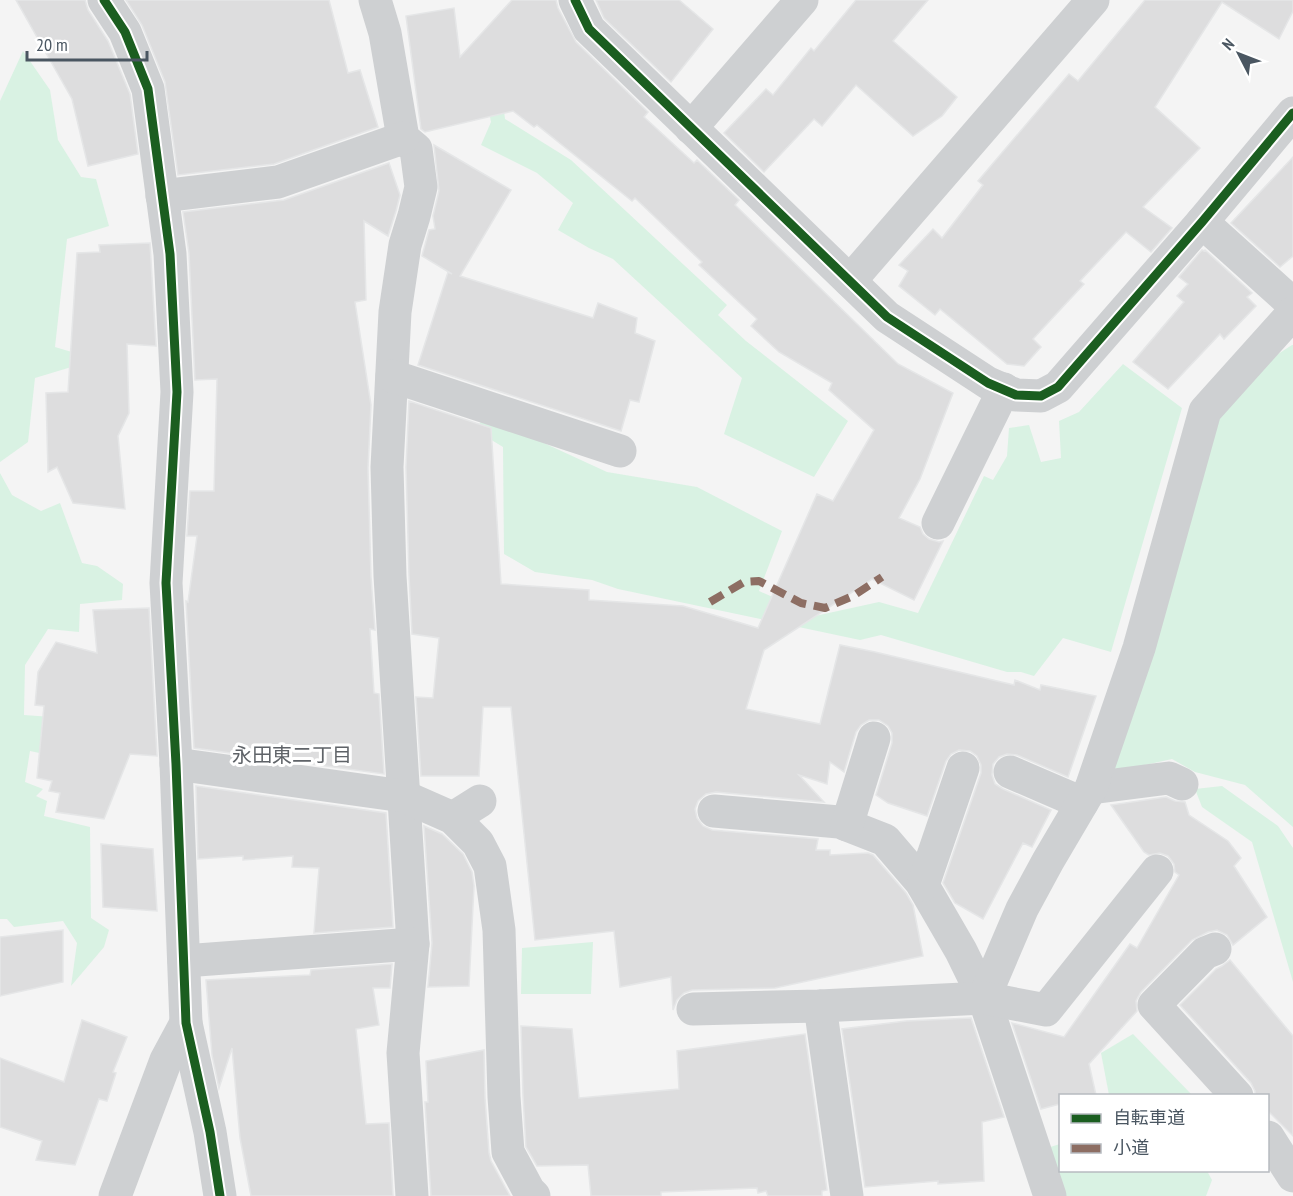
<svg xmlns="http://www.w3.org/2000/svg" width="1293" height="1196" viewBox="0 0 1293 1196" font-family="'PT Sans Narrow','Noto Sans JP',sans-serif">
	<rect width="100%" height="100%" fill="#f4f4f4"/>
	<!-- green -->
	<g fill="#d9f2e3">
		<path d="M23 51 50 90 58 140 81 177 96 179 109 226 67 239 55 347 75 353 78 365 35 378 28 442 0 462V101Z"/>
		<path d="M483 81 503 102 505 119 571 160 727 305 718 315 746 341 848 421 814 477 724 434 742 378 613 259 589 248 558 230 573 203 537 173 481 145 491 122Z"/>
		<path d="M1292 345H1293V827L1245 785 1195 772 1172 759 1100 775 1215 412 1264 363Z"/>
		<path d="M1123 364 1182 408 1111 652 1063 638 1034 676 1021 672H1007L881 635 860 640 618 589 592 580 535 572 504 554 503 447 475 430 485 416 607 472 697 487 782 531 759 591 815 616 879 602 918 613 984 476 993 480 1007 456 1009 428 1029 425 1041 462 1061 458 1059 421 1079 412Z"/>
		<path d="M0 473 12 495 41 511 60 503 82 563 97 566 123 584 122 600 80 604 79 632 48 629 25 665 24 715 66 718 49 755 30 751 25 782 43 789 36 796 47 801 44 816 90 827 91 918 109 930 104 947 71 986 77 943 63 921 14 927 7 919H0Z"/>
		<path d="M1222 786 1278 826 1293 848V982L1252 842 1202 807 1195 789Z"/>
		<path d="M593 942 591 994H521L522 948Z"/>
		<path d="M1133 1034 1192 1095H1109L1101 1053Z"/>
		<path d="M1060 1144V1170L1207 1171 1212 1180 1206 1196H1061L1047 1148Z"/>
	</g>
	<!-- building -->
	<g fill="#ddddde" stroke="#e5e6e7" stroke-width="1.5">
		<path d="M16 0H85L88 10 108 41 130 94 138 154 88 166 72 99Z"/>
		<path d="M126 0H329L348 73 360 70 378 127 274 164 178 175 165 82 142 25Z"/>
		<path d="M512 0H556L558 8 576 42 648 112 644 117 694 163 697 160 739 200 735 205 898 364 953 393 920 479 899 518 920 527 923 534 929 539 939 542 943 541 914 600 872 579 764 650 746 709 820 724 840 645 875 652 1014 685 1015 680 1040 690 1041 685 1096 696 1068 777 1017 755 1007 754 999 757 993 764 992 775 995 784 1003 789 1051 810 1032 847 1023 843 983 919 955 903 943 883 981 773V765L977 756 970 751 959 750 951 754 946 761 927 816 888 803 876 795 892 743V733L888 726 879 720H869L861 725 856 732 844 772 830 762 827 784 799 775 824 802 716 792 706 794 698 801 695 809 697 818 703 826 712 830 818 839 816 850H830V855L868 853 873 855 906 893 913 905 923 956 775 988 692 990 684 993 677 1000 673 1010 671 977 620 987 614 931 535 940 511 707H483L479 776H421L416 697 433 698 439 638 412 634 409 575 406 467 409 401 491 428 501 584 589 590V600L683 606 758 628 817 494 833 501 874 430 829 390 832 383 779 352 751 326 757 319 699 265 702 262 635 198 632 201 537 125 534 127 513 111 425 132 421 129 406 16 454 8 460 57Z"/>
		<path d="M596 0H679L713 29 671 82 604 18Z"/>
		<path d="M856 0H928L893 41 957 97 942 116 913 136 856 85 822 126 814 119 764 172 724 133 766 89 773 95 811 48 814 51Z"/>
		<path d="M1145 0H1293V11L1279 39 1222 2 1155 107 1200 148 1143 207 1172 228 1151 252 1126 232 1080 281 1084 284 1033 339 1041 347 1024 366 1007 364 940 309 935 315 899 286 908 271 899 265 933 229 942 238 983 185 978 181 1069 74 1078 81Z"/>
		<path d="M434 145 511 190 460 276 593 318 598 303 637 318 635 333 655 341 639 402 630 400 621 431 418 365 448 272 452 274 422 256 429 230 435 229 433 216 439 191Z"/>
		<path d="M1293 157V256L1280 267 1231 223Z"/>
		<path d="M389 163 400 195 396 211 388 236 364 221 366 300 355 302 371 405 368 468 371 577 375 630 370 629 374 693 379 694 384 774 194 748 186 601 188 602 197 536H187L190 491H214L217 379 195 380 189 253 183 212 284 200Z"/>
		<path d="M150 243 156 346 127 344 129 413 118 436 125 509 73 503 57 467 48 472 46 393 68 392 77 253 100 252 99 245Z"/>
		<path d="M1202 250 1204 251 1205 250 1252 293 1247 297 1256 306 1224 339 1220 334 1168 389 1133 362 1184 302 1177 296 1188 284 1179 277Z"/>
		<path d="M149 608 157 756 130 754 104 819 56 812 60 793 49 791 52 781 37 778 44 706 35 705 38 672 56 642 97 653 93 610Z"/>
		<path d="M196 786 386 813 393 927 314 933 319 868 292 867 293 856 243 860V856L198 859Z"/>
		<path d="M1166 797 1175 801 1185 802 1189 815 1228 841 1241 858 1234 866 1267 917 1233 945 1227 935 1217 930 1208 932 1192 940 1141 992 1136 1001 1137 1011 1089 1064 1096 1095H1060V1104L1041 1109 1012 1023 1064 1037 1130 944 1137 948 1179 875 1175 872 1174 864 1168 856 1160 853 1149 855 1144 852 1111 805Z"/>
		<path d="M424 826 442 834 463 854 472 872 474 886 469 986 428 987 432 943Z"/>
		<path d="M101 844 153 849 157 911 103 907Z"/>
		<path d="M63 930V982L0 996V937Z"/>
		<path d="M1230 960 1293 1036V1136L1268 1111V1095H1255V1091L1251 1083 1180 1005 1216 969 1222 966Z"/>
		<path d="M392 964 390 988H373L379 1025 356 1029 366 1124 389 1123 393 1196H251L240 1138 232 1048 219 1088 212 1055 206 980 310 975 311 970Z"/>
		<path d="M971 1018 1004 1117 982 1122 984 1181 938 1184V1181L865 1187 842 1029 906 1021Z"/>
		<path d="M82 1020 127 1037 113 1072 116 1073 107 1101 99 1099 75 1165 36 1160 42 1141 0 1127V1058L64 1082Z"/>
		<path d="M521 1026 572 1029 579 1098 679 1089 677 1051 805 1034 827 1190 822 1191V1196H768L766 1191 758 1193 757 1188 661 1192V1196H591L588 1165 537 1166 526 1147 523 1096Z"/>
		<path d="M484 1050 485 1098 489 1153 491 1161 510 1196H431L425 1102H428L426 1061Z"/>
	</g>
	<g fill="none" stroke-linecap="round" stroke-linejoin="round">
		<!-- minor -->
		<g stroke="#ced0d2" stroke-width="33">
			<path d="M104 0 125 32 148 89 170 254 177 392 166 583 176 764 186 1023 210 1132 220 1196"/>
			<path d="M375 0 385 33 403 138 416 149 421 187 414 216 405 245 395 312 387 467 390 576 413 944 403 1053 412 1196"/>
			<path d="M575 0 589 29 887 317 988 383 1016 395 1041 396 1058 387 1202 222 1293 113"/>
			<path d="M691 128 802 0"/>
			<path d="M162 196 278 182 403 138"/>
			<path d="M1202 222 1293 304"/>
			<path d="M850 281 1093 0"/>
			<path d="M392 376 620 451"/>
			<path d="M938 523 1004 389"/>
			<path d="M176 764 403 796 453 818 478 843 490 866 499 930 504 1097 508 1152 529 1191 534 1196"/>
			<path d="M1010 772 1082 803"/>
			<path d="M1091 788 1169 778 1182 784"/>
			<path d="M714 811 839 822 885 840 921 882 961 951 984 998 1050 1196"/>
			<path d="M453 818 480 801"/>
			<path d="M847 825 874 738"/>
			<path d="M923 885 963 768"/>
			<path d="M1215 949 1205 953 1154 1005 1237 1096"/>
			<path d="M184 961 413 944"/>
			<path d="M984 998 1022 909 1048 861 1091 788 1139 648 1205 411 1293 313"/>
			<path d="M820 1006 847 1196"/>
			<path d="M693 1009 820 1006 984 998 1046 1010 1157 871"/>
			<path d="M1268 1137 1293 1176"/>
			<path d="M115 1196 166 1060 186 1023"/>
		</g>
		<!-- quiet -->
		<path stroke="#8d6e63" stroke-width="8" stroke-dasharray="15 8" stroke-linecap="butt" d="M710 602 744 582 759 581 801 603 825 608 853 596 882 577"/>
		<defs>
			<g id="cycleway">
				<path d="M104 0 125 32 148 89 170 254 177 392 166 583 176 764 186 1023 210 1132 220 1196"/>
				<path d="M575 0 589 29 887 317 988 383 1016 395 1041 396 1058 387 1202 222 1293 113"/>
			</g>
		</defs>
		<!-- cycleway casing -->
		<use href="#cycleway" stroke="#fff" stroke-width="13"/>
		<!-- cycleway -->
		<use href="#cycleway" stroke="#1b5e20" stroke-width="9"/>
	</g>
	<g text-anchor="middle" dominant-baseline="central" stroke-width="6" stroke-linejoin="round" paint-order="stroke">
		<!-- neighbourhood labels -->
		<g font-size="20" fill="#5f6368" stroke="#fff">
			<text x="292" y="755">永田東二丁目</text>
		</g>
	</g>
	<!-- legend -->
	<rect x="1059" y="1094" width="210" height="78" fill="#ffffff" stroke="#b7bbc0" stroke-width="1.5"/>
	<rect x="1071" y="1114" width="30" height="9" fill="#1b5e20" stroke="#b7bbc0" stroke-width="1.5"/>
	<text x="1113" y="1124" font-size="18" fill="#4a5661">自転車道</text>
	<rect x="1071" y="1144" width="30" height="9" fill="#8d6e63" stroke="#b7bbc0" stroke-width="1.5"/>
	<text x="1113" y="1154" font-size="18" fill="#4a5661">小道</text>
	<!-- north arrow -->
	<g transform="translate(1239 54) rotate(312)" stroke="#ffffff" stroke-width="4.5" paint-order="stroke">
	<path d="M0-4.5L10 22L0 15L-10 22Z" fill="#4a5661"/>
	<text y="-9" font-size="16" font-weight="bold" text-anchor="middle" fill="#4a5661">N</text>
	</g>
	<!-- scale -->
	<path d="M27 51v9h120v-9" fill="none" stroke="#4a5661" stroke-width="3"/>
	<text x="36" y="51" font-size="18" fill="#4a5661" stroke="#ffffff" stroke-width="4.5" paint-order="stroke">20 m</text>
</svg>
